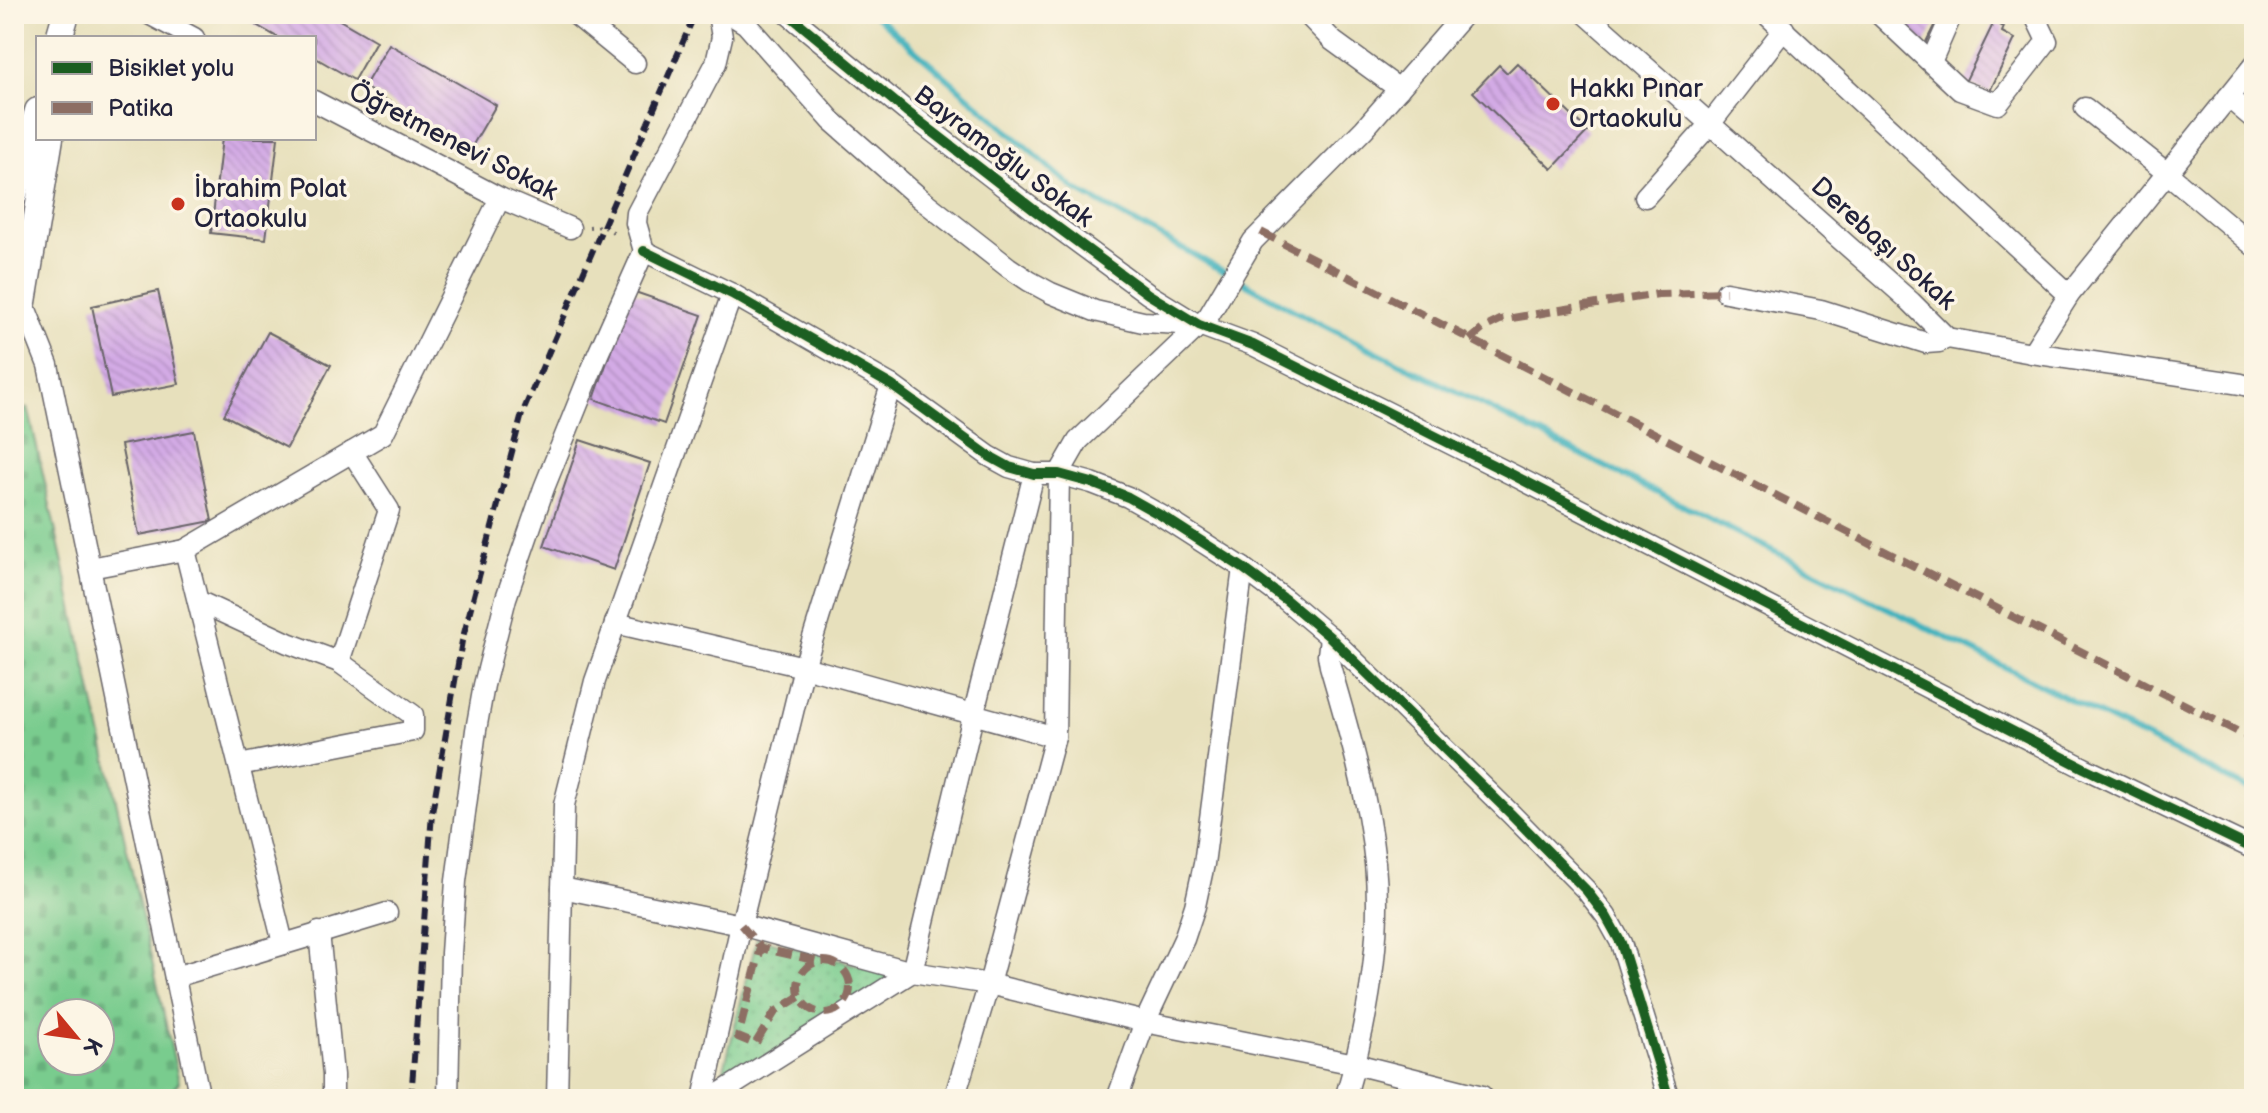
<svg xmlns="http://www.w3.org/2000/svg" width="2268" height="1113" viewBox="0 0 2268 1113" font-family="'Balsamiq Sans',sans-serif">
	<defs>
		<pattern id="cemetery-stones" width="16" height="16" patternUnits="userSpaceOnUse" patternTransform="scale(2)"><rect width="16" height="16" fill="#79cc8e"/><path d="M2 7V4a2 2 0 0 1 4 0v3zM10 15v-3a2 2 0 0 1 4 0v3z" fill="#68af7b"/></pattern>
		<pattern id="park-dots" width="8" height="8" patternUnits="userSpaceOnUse" patternTransform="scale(2)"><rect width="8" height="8" fill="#79cc8e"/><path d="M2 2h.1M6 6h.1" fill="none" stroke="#68af7b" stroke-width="1.8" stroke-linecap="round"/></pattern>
		<pattern id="building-back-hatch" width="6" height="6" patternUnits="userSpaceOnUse" patternTransform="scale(2)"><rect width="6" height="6" fill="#d3aae5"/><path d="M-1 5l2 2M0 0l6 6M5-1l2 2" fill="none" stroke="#b592c5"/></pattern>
	</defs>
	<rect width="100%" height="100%" fill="#fcf5e5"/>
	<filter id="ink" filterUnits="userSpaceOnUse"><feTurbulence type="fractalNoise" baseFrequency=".0125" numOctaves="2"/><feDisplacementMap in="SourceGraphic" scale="16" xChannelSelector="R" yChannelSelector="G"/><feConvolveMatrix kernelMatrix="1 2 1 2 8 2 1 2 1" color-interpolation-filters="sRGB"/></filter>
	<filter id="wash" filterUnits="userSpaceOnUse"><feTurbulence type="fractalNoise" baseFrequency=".006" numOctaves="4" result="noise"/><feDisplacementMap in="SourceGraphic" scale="32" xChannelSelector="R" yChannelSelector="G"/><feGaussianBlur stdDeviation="1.8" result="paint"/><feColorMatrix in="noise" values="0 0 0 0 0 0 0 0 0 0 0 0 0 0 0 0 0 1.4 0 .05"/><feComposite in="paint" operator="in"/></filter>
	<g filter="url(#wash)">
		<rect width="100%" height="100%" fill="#e7e0bc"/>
		<!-- cemetery -->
		<path fill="url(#cemetery-stones)" stroke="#4e7764" stroke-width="2" fill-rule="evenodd" d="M28 407 179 1082 164 1099H14V414ZM52 1013H100V1061H52Z"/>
		<!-- park -->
		<path fill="url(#park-dots)" stroke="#4e7764" stroke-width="2" d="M757 938 886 973 888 982 729 1080 722 1077Z"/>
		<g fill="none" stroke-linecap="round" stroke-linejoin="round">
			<!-- stream -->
			<path stroke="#42b2bd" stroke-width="6" d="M874 14 1073 188 1295 311 2254 792"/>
		</g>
		<g id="blocks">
			<!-- building -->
			<g fill="url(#building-back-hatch)">
				<path d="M247 14H329L376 41 354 80 314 57V38H279L244 18Z"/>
				<path d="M1911 14H1940L1925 44 1902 32Z"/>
				<path d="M1994 22 2004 27 2002 32 2015 39 1989 93 1965 82Z"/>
				<path d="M389 44 496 105 471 148 364 87Z"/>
				<path d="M1517 63 1588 131 1552 169 1473 92 1499 65 1507 73Z"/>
				<path d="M222 138H278L266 239 211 233Z"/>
				<path d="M158 291 179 384 111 397 92 306Z"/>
				<path d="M632 291 702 315 664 424 594 399Z"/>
				<path d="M268 332 331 365 287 448 224 415Z"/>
				<path d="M194 431 212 521 139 535 121 445Z"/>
				<path d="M580 440 650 463 614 570 544 546Z"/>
			</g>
		</g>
	</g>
	<g filter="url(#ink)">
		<use href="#blocks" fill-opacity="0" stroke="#676468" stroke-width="2"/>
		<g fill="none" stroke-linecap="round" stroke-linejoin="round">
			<defs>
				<g id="minor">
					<path d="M149 14 194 38"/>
					<path d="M575 14 635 63"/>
					<path d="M788 14 906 111 1034 210 1148 294 1195 323"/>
					<path d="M1307 14 1333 41 1399 89"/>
					<path d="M1586 14 1911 302 1947 338 2032 353 2241 384 2254 388"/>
					<path d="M1766 14 2069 295"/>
					<path d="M1879 14 1960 90 1998 104 2047 41 2034 14"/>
					<path d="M718 15 733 16 746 24 832 121 921 199 1008 267 1029 281 1051 293 1095 311 1143 322 1199 325 1253 345 1513 475 2084 768 2254 849"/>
					<path d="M1931 62 1952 14"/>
					<path d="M2228 97 2254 119"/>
					<path d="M314 101 500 198 570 228"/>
					<path d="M2085 108 2167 173 2254 246"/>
					<path d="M1645 197 1710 124 1784 29"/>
					<path d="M644 251 732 294 891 385 989 456 1009 467 1034 474H1059L1092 483 1128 497 1162 516 1243 568 1286 600 1330 637 1511 814 1586 890 1606 916 1621 943 1669 1099"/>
					<path d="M1726 292 1821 310 1926 343 1939 342 1947 338"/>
					<path d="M17 298 23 302 48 365 200 1099"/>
					<path d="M2032 353 2069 295 2254 65"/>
					<path d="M185 550 283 943"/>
					<path d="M90 568 185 550 383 434 500 198"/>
					<path d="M198 601 288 643 339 662"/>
					<path d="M615 623 804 667 1055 737"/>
					<path d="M1330 637 1328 655 1330 666C1349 731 1368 796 1375 863 1383 942 1367 1024 1345 1099"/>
					<path d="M239 765 413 731V715L339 662 389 510 352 452"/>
					<path d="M562 888 741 925 912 972 989 984 1145 1022 1355 1064 1482 1096V1099"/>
					<path d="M319 932 333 1075V1099"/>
					<path d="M175 977 387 913"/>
					<path d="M448 1099 451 953 456 881 476 730 484 685 506 598 544 488 598 354 644 251 636 223 637 213 716 63 722 37 718 14"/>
					<path d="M557 1099 564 805 595 681 732 294"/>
					<path d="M703 1099 741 925 804 667 891 385"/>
					<path d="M711 1099 912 972 973 716 1034 474"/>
					<path d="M954 1099 989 984 1055 737 1059 474 1078 441 1208 317 1253 241 1364 129 1464 14"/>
					<path d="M1117 1099 1145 1022 1184 939 1195 906 1204 864 1243 568"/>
				</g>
				<g id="major">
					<path d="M59 38 66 14"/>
					<path d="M14 194 38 111"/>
					<path d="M14 321 23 302 50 138"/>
				</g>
			</defs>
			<!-- minor casing -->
			<use href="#minor" stroke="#676468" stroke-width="23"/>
			<!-- major casing -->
			<use href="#major" stroke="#676468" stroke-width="29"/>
			<!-- path -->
			<path stroke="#676468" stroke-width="4" stroke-dasharray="2 6" stroke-linecap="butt" d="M589 227 603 226 618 235"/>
			<!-- minor -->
			<use href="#minor" stroke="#fff" stroke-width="20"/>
			<!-- major -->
			<use href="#major" stroke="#fff" stroke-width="26"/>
			<!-- rail -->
			<path stroke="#22223b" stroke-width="6" stroke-dasharray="12 6" stroke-linecap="butt" d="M411 1099 432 813 462 641 522 414 695 14"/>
			<!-- quiet -->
			<g stroke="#8d6e63" stroke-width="8" stroke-dasharray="16 8" stroke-linecap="butt">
				<path d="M1261 232 2254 740"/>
				<path d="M1470 340 1484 328 1500 320 1658 294 1726 292"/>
				<path d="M741 925 761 948"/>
				<circle cx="824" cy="987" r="26"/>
				<path d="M799 997 775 1012 755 1044 738 1037 761 948 817 961"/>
			</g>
			<defs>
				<g id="cycleway">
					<path d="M788 14 906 111 1034 210 1148 294 1199 325 1253 345 1513 475 2084 768 2254 849"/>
					<path d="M644 251 732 294 891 385 989 456 1009 467 1034 474H1059L1092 483 1128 497 1162 516 1243 568 1286 600 1330 637 1511 814 1586 890 1606 916 1621 943 1669 1099"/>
				</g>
			</defs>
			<!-- cycleway casing -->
			<use href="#cycleway" stroke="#fcf5e5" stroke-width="15"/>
			<!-- cycleway -->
			<use href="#cycleway" stroke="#1b5e20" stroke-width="10"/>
		</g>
	</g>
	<!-- markers -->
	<g fill="#c8321e" stroke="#fcf5e5" stroke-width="3">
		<circle cx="1553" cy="104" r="8"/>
		<circle cx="178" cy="204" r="8"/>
	</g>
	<g text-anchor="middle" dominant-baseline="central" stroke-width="7" stroke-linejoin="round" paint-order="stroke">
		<!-- poi labels -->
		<g font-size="26" fill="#22223b" stroke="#fcf5e5" text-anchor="start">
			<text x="1569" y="89">Hakkı Pınar<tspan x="1569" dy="30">Ortaokulu</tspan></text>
			<text x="194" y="189">İbrahim Polat<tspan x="194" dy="30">Ortaokulu</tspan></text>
		</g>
		<!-- street labels -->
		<g font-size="26" fill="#22223b" stroke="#fcf5e5">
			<text transform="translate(453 142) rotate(27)">Öğretmenevi Sokak</text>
			<text transform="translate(1003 157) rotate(37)">Bayramoğlu Sokak</text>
			<text transform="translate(1883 244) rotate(42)">Derebaşı Sokak</text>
		</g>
	</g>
	<!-- margin -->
	<rect width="2268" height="1113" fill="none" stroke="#fcf5e5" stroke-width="48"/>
	<!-- legend -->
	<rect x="36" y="36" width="280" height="104" fill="#fcf5e5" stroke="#a5a1a1" stroke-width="2"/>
	<rect x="52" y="62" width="40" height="12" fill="#1b5e20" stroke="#a5a1a1" stroke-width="2"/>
	<text x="108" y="76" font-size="24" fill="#22223b">Bisiklet yolu</text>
	<rect x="52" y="102" width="40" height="12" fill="#8d6e63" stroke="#a5a1a1" stroke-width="2"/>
	<text x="108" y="116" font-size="24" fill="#22223b">Patika</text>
	<!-- north arrow -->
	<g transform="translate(76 1037) rotate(119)"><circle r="38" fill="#fcf5e5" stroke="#a5a1a1" stroke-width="2"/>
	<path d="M0-6L14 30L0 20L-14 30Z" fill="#c8321e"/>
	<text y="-12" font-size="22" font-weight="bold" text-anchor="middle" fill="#22223b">K</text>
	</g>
</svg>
